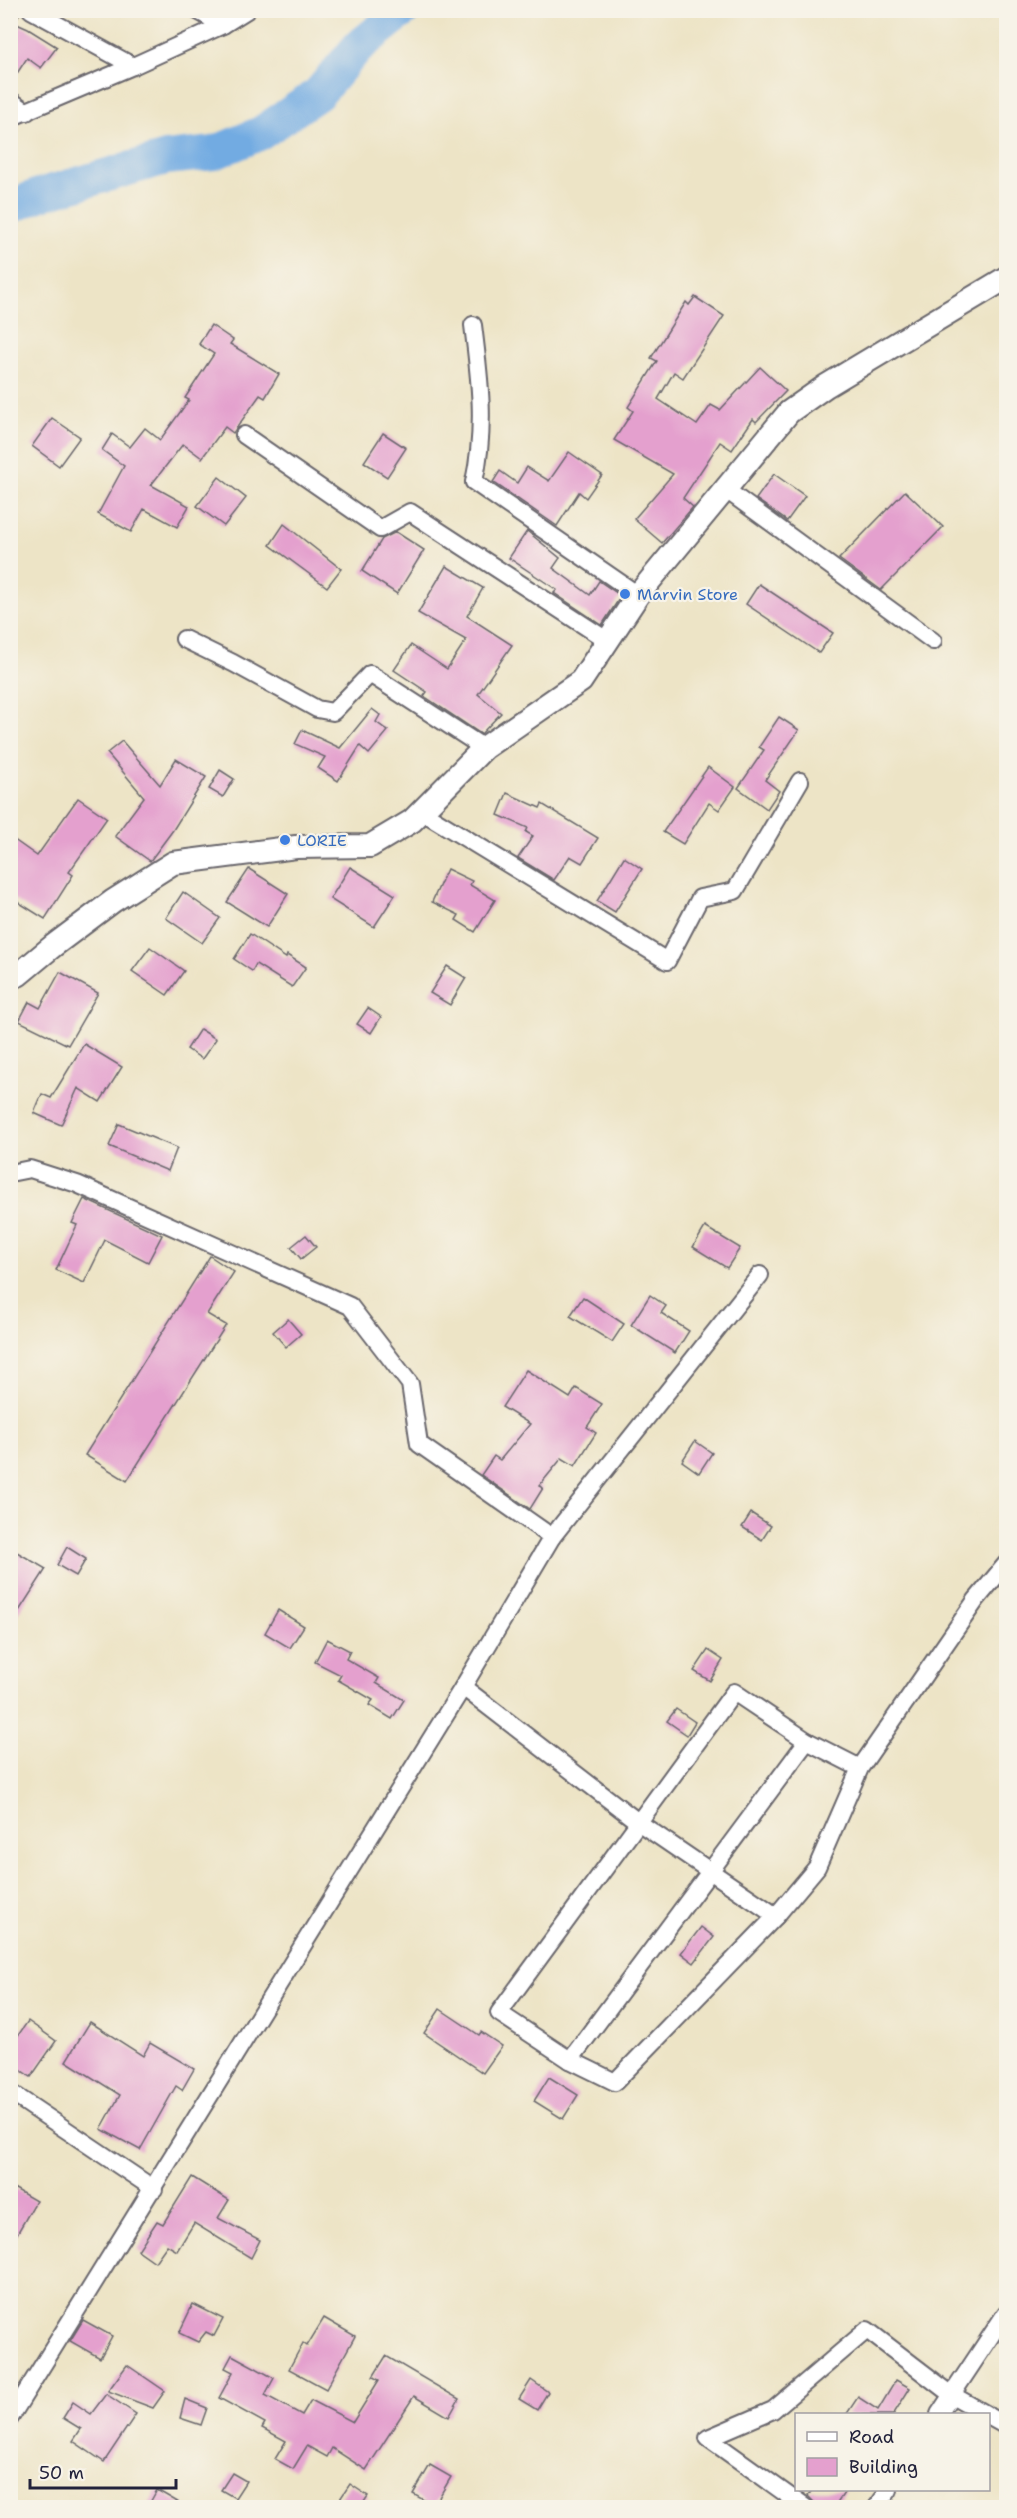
<svg xmlns="http://www.w3.org/2000/svg" width="1017" height="2518" viewBox="0 0 1017 2518" font-family="'Shantell Sans',sans-serif">
	<rect width="100%" height="100%" fill="#f7f3e8"/>
	<filter id="ink" filterUnits="userSpaceOnUse"><feTurbulence type="fractalNoise" baseFrequency=".0167" numOctaves="2"/><feDisplacementMap in="SourceGraphic" scale="12" xChannelSelector="R" yChannelSelector="G"/><feConvolveMatrix kernelMatrix="1 2 1 2 8 2 1 2 1" color-interpolation-filters="sRGB"/></filter>
	<filter id="wash" filterUnits="userSpaceOnUse"><feTurbulence type="fractalNoise" baseFrequency=".008" numOctaves="4" result="noise"/><feDisplacementMap in="SourceGraphic" scale="24" xChannelSelector="R" yChannelSelector="G"/><feGaussianBlur stdDeviation="1.35" result="paint"/><feColorMatrix in="noise" values="0 0 0 0 0 0 0 0 0 0 0 0 0 0 0 0 0 1.4 0 .05"/><feComposite in="paint" operator="in"/></filter>
	<g filter="url(#wash)">
		<rect width="100%" height="100%" fill="#ede4c6"/>
		<g fill="none" stroke-linecap="round" stroke-linejoin="round">
			<!-- river -->
			<path stroke="#72abe2" stroke-width="34" d="M10 207 39 195 166 158 214 153 261 133 318 94 358 47 404 10"/>
		</g>
		<g id="blocks">
			<!-- building -->
			<g fill="#e4a0ce">
				<path d="M10 21 28 29 57 47 41 68 27 58 10 84Z"/>
				<path d="M695 297 724 316 683 378 674 372 658 399 697 425 711 405 720 410 760 367 786 391 756 422 753 419 732 450 720 442 683 498 693 507 662 543 634 519 673 474 614 440 633 411 628 407 657 361 651 358 686 302 689 305Z"/>
				<path d="M211 325 233 340 230 344 279 374 265 398 260 395 233 433 225 427 202 458 183 444 151 485 189 506 177 527 144 509 131 532 98 514 124 466 102 450 112 434 130 447 145 428 160 440 189 400 185 398 214 354 199 344Z"/>
				<path d="M52 418 80 437 59 466 32 446Z"/>
				<path d="M383 433 406 448 387 477 364 462Z"/>
				<path d="M569 452 602 475 586 498 579 492 557 526 493 482 500 471 517 483 527 467 549 481Z"/>
				<path d="M774 474 805 496 787 521 756 499Z"/>
				<path d="M219 477 246 498 224 526 197 506Z"/>
				<path d="M905 491 943 527 881 590 839 559Z"/>
				<path d="M284 524 341 569 327 587 270 545Z"/>
				<path d="M527 531 560 558 553 568 590 595 599 581 621 596 602 625 554 593 557 590 509 558Z"/>
				<path d="M396 532 424 550 397 594 362 571 382 539Z"/>
				<path d="M446 566 483 588 467 616 512 645 478 694 501 713 481 734 424 696 427 692 394 670 411 645 447 669 466 640 418 613Z"/>
				<path d="M759 584 833 633 819 653 746 604Z"/>
				<path d="M372 709 380 715 376 722 388 731 369 754 360 746 338 781 318 768 325 757 295 744 302 730 340 748Z"/>
				<path d="M779 717 799 730 765 780 779 791 767 809 738 788 764 750 759 747Z"/>
				<path d="M122 741 160 785 176 759 206 777 173 830 150 861 115 836 144 797 107 753Z"/>
				<path d="M708 767 735 787 719 810 709 803 683 844 663 832Z"/>
				<path d="M220 770 234 779 223 797 209 789Z"/>
				<path d="M507 793 540 808 542 804 598 838 582 863 570 856 554 880 518 858 533 836 526 832 528 828 498 815Z"/>
				<path d="M78 798 107 818 69 872 73 875 45 919 10 897V837L37 856Z"/>
				<path d="M624 857 642 869 615 912 597 901Z"/>
				<path d="M350 867 395 895 374 927 330 899Z"/>
				<path d="M249 869 288 894 267 927 227 902Z"/>
				<path d="M447 869 472 881 470 885 495 900 475 932 456 920 459 915 432 902Z"/>
				<path d="M183 892 220 918 202 943 166 918Z"/>
				<path d="M250 934 286 958 287 955 306 967 292 987 256 964 252 971 234 959Z"/>
				<path d="M150 947 184 971 167 995 132 971Z"/>
				<path d="M447 966 466 978 450 1005 430 993Z"/>
				<path d="M60 972 98 993 68 1045 19 1021 29 1002 40 1008Z"/>
				<path d="M368 1008 381 1017 371 1033 357 1024Z"/>
				<path d="M200 1029 216 1039 202 1059 187 1049Z"/>
				<path d="M84 1044 122 1067 100 1102 78 1088 61 1125 34 1113 42 1094 51 1098Z"/>
				<path d="M119 1124 177 1148 168 1171 109 1146Z"/>
				<path d="M84 1199 162 1235 148 1262 105 1240 84 1283 56 1270 77 1225 72 1223Z"/>
				<path d="M705 1227 740 1248 727 1268 693 1247Z"/>
				<path d="M306 1235 316 1247 301 1259 291 1247Z"/>
				<path d="M210 1256 234 1272 207 1314 226 1325 127 1481 85 1455Z"/>
				<path d="M650 1295 666 1306 661 1313 689 1331 675 1353 631 1325Z"/>
				<path d="M583 1297 624 1324 612 1342 570 1316Z"/>
				<path d="M288 1319 301 1334 286 1347 273 1332Z"/>
				<path d="M526 1370 570 1398 576 1388 602 1404 587 1427 596 1433 575 1466 562 1458 539 1486 543 1488 530 1509 481 1475 494 1456 500 1460 530 1424 502 1407Z"/>
				<path d="M695 1441 712 1453 699 1473 682 1461Z"/>
				<path d="M751 1513 771 1526 762 1540 742 1527Z"/>
				<path d="M67 1547 86 1559 76 1576 57 1565Z"/>
				<path d="M10 1548 46 1569 10 1625Z"/>
				<path d="M278 1610 304 1626 290 1648 265 1633Z"/>
				<path d="M327 1639 350 1651 346 1659 379 1678 376 1683 404 1700 392 1719 369 1705 373 1700 338 1680 341 1675 315 1662Z"/>
				<path d="M708 1650 723 1660 710 1681 694 1671Z"/>
				<path d="M676 1709 695 1722 687 1735 667 1721Z"/>
				<path d="M701 1927 714 1937 694 1963 681 1953Z"/>
				<path d="M440 2009 479 2035 481 2032 502 2046 483 2073 424 2033Z"/>
				<path d="M28 2021 56 2041 31 2077 10 2063V2047Z"/>
				<path d="M90 2022 143 2056 150 2043 194 2069 182 2090 176 2086 140 2150 101 2129 120 2095 66 2061Z"/>
				<path d="M549 2077 578 2095 563 2119 534 2101Z"/>
				<path d="M192 2177 229 2200 218 2218 260 2240 251 2258 194 2223 177 2251 167 2245 155 2262 138 2250 157 2221 163 2224Z"/>
				<path d="M10 2186 36 2201 10 2246Z"/>
				<path d="M193 2304 223 2319 214 2336 206 2332 198 2342 179 2333Z"/>
				<path d="M324 2318 355 2336 326 2389 289 2369 303 2343 307 2346Z"/>
				<path d="M83 2320 112 2336 100 2358 70 2341Z"/>
				<path d="M232 2355 274 2378 265 2395 302 2415 311 2400 353 2422 379 2380 373 2377 386 2356 459 2399 449 2417 414 2396 366 2470 332 2448 327 2457 307 2446 293 2469 275 2459 286 2441 262 2428 265 2423 219 2398 233 2372 225 2368Z"/>
				<path d="M127 2365 165 2391 153 2408 108 2391Z"/>
				<path d="M531 2380 548 2392 537 2410 519 2399Z"/>
				<path d="M896 2380 910 2388 893 2415H846L858 2397 878 2410Z"/>
				<path d="M106 2394 136 2414 104 2462 73 2441 81 2429 63 2418 73 2402 91 2414Z"/>
				<path d="M185 2399 207 2408 201 2425 180 2418Z"/>
				<path d="M430 2465 451 2477 434 2506 413 2494Z"/>
				<path d="M232 2473 246 2481 235 2498 221 2490Z"/>
				<path d="M350 2484 368 2496 360 2508H334Z"/>
				<path d="M157 2490 188 2508H147Z"/>
				<path d="M812 2490H846L834 2508H816L815 2503 808 2496Z"/>
			</g>
		</g>
	</g>
	<g filter="url(#ink)">
		<use href="#blocks" fill-opacity="0" stroke="#69666c" stroke-width="1.5"/>
		<g fill="none" stroke-linecap="round" stroke-linejoin="round">
			<defs>
				<g id="street">
					<path d="M31 10 133 66"/>
					<path d="M196 10 223 25"/>
					<path d="M10 11 11 10"/>
					<path d="M10 100 27 112"/>
					<path d="M10 118 133 66 223 25 247 10"/>
					<path d="M473 325C480 380 486 427 474 482L638 595"/>
					<path d="M244 435 380 529 410 512 608 641"/>
					<path d="M725 489 933 641"/>
					<path d="M184 639 233 663 317 709 333 712 370 674 484 748"/>
					<path d="M421 811 667 961 700 898 735 891 800 781"/>
					<path d="M10 1173 30 1169 77 1184 350 1306 410 1384 419 1444 552 1537 463 1687 10 2418"/>
					<path d="M552 1537 760 1275"/>
					<path d="M463 1687 638 1822 776 1916"/>
					<path d="M860 1768 807 1741 734 1692 499 2013 570 2060 615 2082 776 1916 817 1867 860 1768 976 1600 1006 1564"/>
					<path d="M570 2060 807 1741"/>
					<path d="M10 2092 154 2189"/>
					<path d="M939 2414 1006 2313"/>
					<path d="M988 2416 1006 2426"/>
					<path d="M806 2508 708 2438 773 2410 867 2330 952 2395 986 2414"/>
					<path d="M876 2508 889 2490"/>
				</g>
				<path id="secondary" d="M10 977 18 975 53 946 113 901 173 863 296 847 370 846 412 821 484 748 581 681 638 595 789 412 826 386 1006 278"/>
			</defs>
			<!-- street casing -->
			<use href="#street" stroke="#69666c" stroke-width="20"/>
			<!-- secondary casing -->
			<use href="#secondary" stroke="#69666c" stroke-width="26"/>
			<!-- street -->
			<use href="#street" stroke="#fff" stroke-width="16"/>
			<!-- secondary -->
			<use href="#secondary" stroke="#fff" stroke-width="22"/>
		</g>
	</g>
	<!-- markers -->
	<g fill="#3f7fe0" stroke="#f7f3e8" stroke-width="2">
		<circle cx="625" cy="594" r="6"/>
		<circle cx="285" cy="840" r="6"/>
	</g>
	<g text-anchor="middle" dominant-baseline="central" stroke-width="4.5" stroke-linejoin="round" paint-order="stroke">
		<!-- shop labels -->
		<g font-size="16" fill="#366cbe" stroke="#f7f3e8" text-anchor="start">
			<text x="637" y="594">Marvin Store</text>
			<text x="297" y="840">LORIE</text>
		</g>
	</g>
	<!-- margin -->
	<rect width="1017" height="2518" fill="none" stroke="#f7f3e8" stroke-width="36"/>
	<!-- legend -->
	<rect x="795" y="2413" width="195" height="78" fill="#f7f3e8" stroke="#a29fa3" stroke-width="1.5"/>
	<rect x="807" y="2432" width="30" height="9" fill="#ffffff" stroke="#a29fa3" stroke-width="1.5"/>
	<text x="849" y="2443" font-size="18" fill="#22223b">Road</text>
	<rect x="807" y="2458" width="30" height="18" fill="#e4a0ce" stroke="#a29fa3" stroke-width="1.5"/>
	<text x="849" y="2473" font-size="18" fill="#22223b">Building</text>
	<!-- scale -->
	<path d="M30 2479v9h146v-9" fill="none" stroke="#22223b" stroke-width="3"/>
	<text x="39" y="2479" font-size="18" fill="#22223b" stroke="#f7f3e8" stroke-width="4.5" paint-order="stroke">50 m</text>
</svg>
